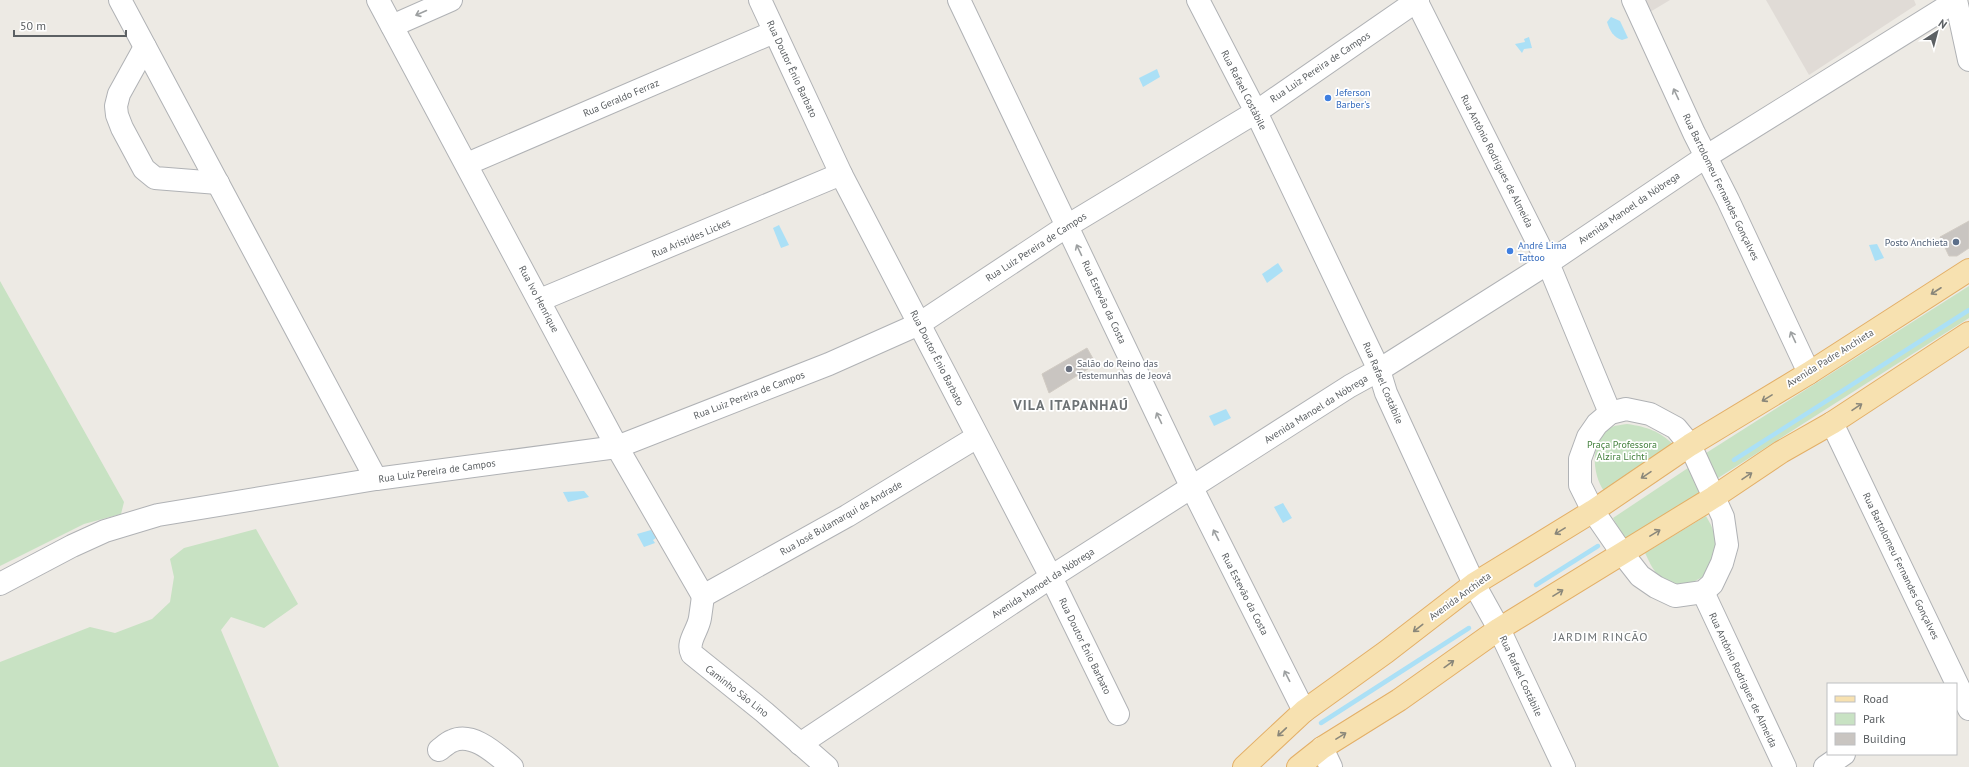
<svg xmlns="http://www.w3.org/2000/svg" width="1969" height="767" viewBox="0 0 1969 767" font-family="'PT Sans',sans-serif">
	<rect width="100%" height="100%" fill="#edeae4"/>
	<!-- education -->
	<g fill="#e0dbd6">
		<path d="M1646 0H1670L1650 12Z"/>
		<path d="M1766 0H1914L1916 5 1809 75Z"/>
	</g>
	<!-- green -->
	<g fill="#c8e2c3">
		<path d="M0 281 124 502 121 514 84 524 0 566Z"/>
		<path d="M1969 286V318L1715 480 1703 455Z"/>
		<path d="M1627 424C1648 427 1659 431 1674 445L1604 491C1592 474 1589 438 1612 427 1616 425 1622 425 1627 424Z"/>
		<path d="M1688 468 1701 492 1625 540 1613 518Z"/>
		<path d="M1706 516 1711 525 1716 538 1714 555 1706 575 1684 587C1659 581 1656 576 1645 553Z"/>
		<path d="M256 529 298 604 264 628 231 617 221 630 279 767H0V662L90 627 115 633 152 619 170 602 174 577 170 559 184 548Z"/>
	</g>
	<!-- water -->
	<g fill="#abe0f6">
		<path d="M1611 17 1620 21 1628 38 1622 40C1613 37 1610 31 1607 22Z"/>
		<path d="M1529 37 1532 48 1524 49 1522 53 1515 44 1525 42 1524 39Z"/>
		<path d="M1157 69 1160 77 1143 87 1139 78Z"/>
		<path d="M779 225 789 245 781 248 773 228Z"/>
		<path d="M1877 244 1884 258 1875 261 1869 245Z"/>
		<path d="M1278 263 1283 271 1267 283 1262 274Z"/>
		<path d="M1226 409 1231 418 1214 426 1209 416Z"/>
		<path d="M584 491 589 497 568 502 563 492Z"/>
		<path d="M1283 503 1292 518 1283 523 1274 507Z"/>
		<path d="M651 530 656 538 653 540 655 543 644 547 637 534Z"/>
	</g>
	<g fill="none" stroke-linecap="round" stroke-linejoin="round">
		<!-- stream -->
		<g stroke="#abe0f6" stroke-width="4.5">
			<path d="M1734 460 1969 310"/>
			<path d="M1536 585 1598 546"/>
			<path d="M1321 723 1469 628"/>
		</g>
	</g>
	<!-- building -->
	<g fill="#c9c5c1" stroke="#d1cbc3">
		<path d="M1969 221V248L1957 256H1949L1940 237Z"/>
		<path d="M1087 348 1096 364 1049 393 1042 374Z"/>
	</g>
	<g fill="none" stroke-linecap="round" stroke-linejoin="round">
		<defs>
			<g id="minor">
				<path d="M120 0 376 479"/>
				<path d="M378 0 617 447 703 596"/>
				<path d="M760 0 841 174 1051 577 1118 714"/>
				<path d="M959 0 1192 488 1304 711"/>
				<path d="M1198 0 1256 112 1379 370 1386 393 1474 584 1499 629 1564 767"/>
				<path d="M1416 0 1548 263 1610 413"/>
				<path d="M1633 0 1694 133 1728 200 1809 373"/>
				<path d="M1956 0 1969 60"/>
				<path d="M392 26 451 0"/>
				<path d="M145 47 119 94 116 106 117 115 122 128 144 169 155 178 218 183"/>
				<path d="M467 164 774 32"/>
				<path d="M540 300 841 174"/>
				<path d="M1626 409 1650 414 1676 428 1690 445 1723 517 1727 545 1722 563 1712 584 1703 592 1675 596 1656 587 1640 576 1622 553 1593 511 1580 485V459L1588 437 1597 424 1610 413Z"/>
				<path d="M1832 423 1969 709"/>
				<path d="M0 584 72 546 105 531 158 515 376 479 617 447 829 364 919 324 1067 226 1256 112 1418 0"/>
				<path d="M1703 592 1785 767"/>
				<path d="M703 596 847 516 977 437"/>
				<path d="M703 596C702 604 701 611 700 618 698 631 686 642 692 654L764 712 827 767"/>
				<path d="M800 744 1051 577 1350 386 1379 370 1548 263 1707 156 1956 1"/>
				<path d="M1322 748 1331 767"/>
				<path d="M439 750C443 747 447 743 452 741 473 731 497 755 512 767"/>
				<path d="M1825 767 1844 754"/>
			</g>
			<g id="major">
				<path d="M1244 767 1304 711 1386 652 1474 584 1593 511 1690 445 1809 373 1969 270"/>
				<path d="M1298 767 1322 748 1399 700 1499 629 1714 497 1781 452 1832 423 1969 333"/>
			</g>
		</defs>
		<!-- minor casing -->
		<use href="#minor" stroke="#b0b2b5" stroke-width="24"/>
		<!-- major casing -->
		<use href="#major" stroke="#e3af67" stroke-width="24"/>
		<!-- minor -->
		<use href="#minor" stroke="#fff" stroke-width="22"/>
		<!-- major -->
		<use href="#major" stroke="#f7e1b0" stroke-width="22"/>
	</g>
	<!-- one-way arrows -->
	<defs><path id="oneway-shaft" d="M-6 0H5M1.5-3L5.5 0L1.5 3" fill="none" stroke-width="1.6" stroke-linecap="round" stroke-linejoin="round"/></defs>
	<g stroke="#9da0a1">
		<use href="#oneway-shaft" transform="translate(421 13) rotate(156)"/>
		<use href="#oneway-shaft" transform="translate(1676 94) rotate(-115)"/>
		<use href="#oneway-shaft" transform="translate(1079 250) rotate(-115)"/>
		<use href="#oneway-shaft" transform="translate(1793 337) rotate(-115)"/>
		<use href="#oneway-shaft" transform="translate(1159 418) rotate(-115)"/>
		<use href="#oneway-shaft" transform="translate(1216 535) rotate(-117)"/>
		<use href="#oneway-shaft" transform="translate(1287 676) rotate(-117)"/>
	</g>
	<g stroke="#8a877a">
		<use href="#oneway-shaft" transform="translate(1936 291) rotate(147)"/>
		<use href="#oneway-shaft" transform="translate(1767 398) rotate(148)"/>
		<use href="#oneway-shaft" transform="translate(1857 407) rotate(-34)"/>
		<use href="#oneway-shaft" transform="translate(1646 475) rotate(146)"/>
		<use href="#oneway-shaft" transform="translate(1747 476) rotate(-34)"/>
		<use href="#oneway-shaft" transform="translate(1560 531) rotate(149)"/>
		<use href="#oneway-shaft" transform="translate(1655 533) rotate(-31)"/>
		<use href="#oneway-shaft" transform="translate(1558 593) rotate(-32)"/>
		<use href="#oneway-shaft" transform="translate(1418 628) rotate(142)"/>
		<use href="#oneway-shaft" transform="translate(1449 664) rotate(-36)"/>
		<use href="#oneway-shaft" transform="translate(1282 732) rotate(137)"/>
		<use href="#oneway-shaft" transform="translate(1341 736) rotate(-32)"/>
	</g>
	<!-- markers -->
	<g fill="#3f7fe0" stroke="#fff" stroke-width="1.5">
		<circle cx="1328" cy="98" r="4"/>
		<circle cx="1510" cy="251" r="4"/>
	</g>
	<circle fill="#5c6f8a" stroke="#fff" stroke-width="1.5" cx="1956" cy="242" r="4"/>
	<circle fill="#6b7280" stroke="#fff" stroke-width="1.5" cx="1069" cy="369" r="4"/>
	<g text-anchor="middle" dominant-baseline="central" stroke-width="3.5" stroke-linejoin="round" paint-order="stroke">
		<!-- street labels -->
		<g font-size="10" fill="#5c6063" stroke="#fff">
			<text transform="translate(1320 67) rotate(-34)">Rua Luiz Pereira de Campos</text>
			<text transform="translate(792 69) rotate(65)">Rua Doutor Ênio Barbato</text>
			<text transform="translate(1244 90) rotate(63)">Rua Rafael Costábile</text>
			<text transform="translate(621 98) rotate(-23)">Rua Geraldo Ferraz</text>
			<text transform="translate(1497 161) rotate(63)">Rua Antônio Rodrigues de Almeida</text>
			<text transform="translate(1721 187) rotate(64)">Rua Bartolomeu Fernandes Gonçalves</text>
			<text transform="translate(1629 208) rotate(-34)">Avenida Manoel da Nóbrega</text>
			<text transform="translate(691 238) rotate(-23)">Rua Aristides Lickes</text>
			<text transform="translate(1036 247) rotate(-33)">Rua Luiz Pereira de Campos</text>
			<text transform="translate(539 299) rotate(62)">Rua Ivo Henrique</text>
			<text transform="translate(1104 302) rotate(65)">Rua Estevão da Costa</text>
			<text transform="translate(937 358) rotate(63)">Rua Doutor Ênio Barbato</text>
			<text transform="translate(1830 358) rotate(-32)">Avenida Padre Anchieta</text>
			<text transform="translate(1383 383) rotate(67)">Rua Rafael Costábile</text>
			<text transform="translate(749 395) rotate(-21)">Rua Luiz Pereira de Campos</text>
			<text transform="translate(1316 409) rotate(-32)">Avenida Manoel da Nóbrega</text>
			<text transform="translate(437 471) rotate(-8)">Rua Luiz Pereira de Campos</text>
			<text transform="translate(841 518) rotate(-30)">Rua José Bulamarqui de Andrade</text>
			<text transform="translate(1901 566) rotate(64)">Rua Bartolomeu Fernandes Gonçalves</text>
			<text transform="translate(1043 583) rotate(-33)">Avenida Manoel da Nóbrega</text>
			<text transform="translate(1245 594) rotate(63)">Rua Estevão da Costa</text>
			<text transform="translate(1460 596) rotate(-36)">Avenida Anchieta</text>
			<text transform="translate(1085 646) rotate(64)">Rua Doutor Ênio Barbato</text>
			<text transform="translate(1521 676) rotate(65)">Rua Rafael Costábile</text>
			<text transform="translate(1743 680) rotate(65)">Rua Antônio Rodrigues de Almeida</text>
			<text transform="translate(737 691) rotate(38)">Caminho São Lino</text>
		</g>
		<!-- shop labels -->
		<g font-size="10" fill="#366cbe" stroke="#fff" text-anchor="start">
			<text x="1336" y="92">Jeferson<tspan x="1336" dy="12">Barber's</tspan></text>
			<text x="1518" y="245">André Lima<tspan x="1518" dy="12">Tattoo</tspan></text>
		</g>
		<!-- service labels -->
		<g font-size="10" fill="#4e5e75" stroke="#fff" text-anchor="end">
			<text x="1948" y="242">Posto Anchieta</text>
		</g>
		<!-- worship labels -->
		<g font-size="10" fill="#5b616d" stroke="#fff" text-anchor="start">
			<text x="1077" y="363">Salão do Reino das<tspan x="1077" dy="12">Testemunhas de Jeová</tspan></text>
		</g>
		<!-- park labels -->
		<g font-size="10" fill="#44813e" stroke="#fff">
			<text x="1622" y="444">Praça Professora<tspan x="1622" dy="12">Alzira Lichti</tspan></text>
		</g>
		<!-- quarter labels -->
		<g font-size="12" letter-spacing="1" fill="#6d7275" stroke="#fff">
			<text x="1601" y="636">JARDIM RINCÃO</text>
		</g>
		<!-- district labels -->
		<g font-size="14" font-weight="bold" letter-spacing="1" fill="#6d7275" stroke="#fff">
			<text x="1071" y="405">VILA ITAPANHAÚ</text>
		</g>
	</g>
	<!-- legend -->
	<rect x="1827" y="683" width="130" height="72" fill="#ffffff" stroke="#bebfc1"/>
	<rect x="1835" y="696" width="20" height="6" fill="#f7e1b0" stroke="#bebfc1"/>
	<text x="1863" y="703" font-size="12" fill="#5c6063">Road</text>
	<rect x="1835" y="713" width="20" height="12" fill="#c8e2c3" stroke="#bebfc1"/>
	<text x="1863" y="723" font-size="12" fill="#5c6063">Park</text>
	<rect x="1835" y="733" width="20" height="12" fill="#c9c5c1" stroke="#bebfc1"/>
	<text x="1863" y="743" font-size="12" fill="#5c6063">Building</text>
	<!-- north arrow -->
	<g transform="translate(1937 32) rotate(36)" stroke="#ffffff" stroke-width="3" paint-order="stroke">
	<path d="M0-3L7 15L0 10L-7 15Z" fill="#5c6063"/>
	<text y="-6" font-size="11" font-weight="bold" text-anchor="middle" fill="#5c6063">N</text>
	</g>
	<!-- scale -->
	<path d="M14 30v6h112v-6" fill="none" stroke="#5c6063" stroke-width="2"/>
	<text x="20" y="30" font-size="12" fill="#5c6063" stroke="#ffffff" stroke-width="3" paint-order="stroke">50 m</text>
</svg>
